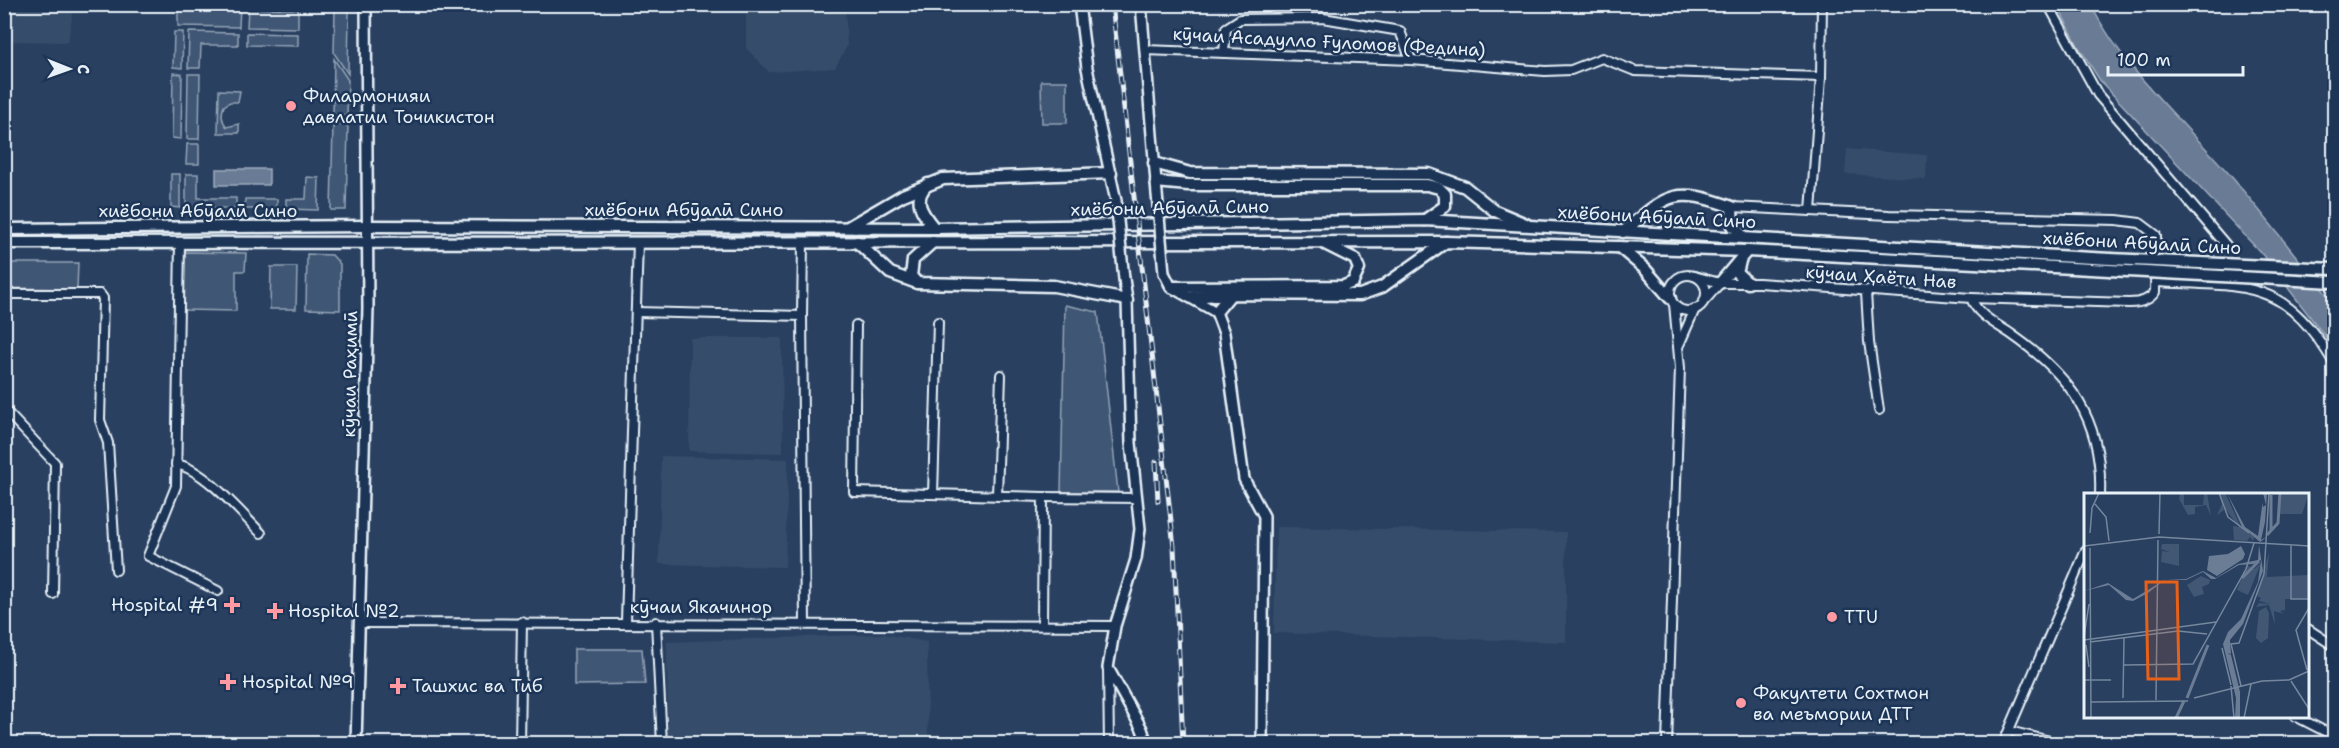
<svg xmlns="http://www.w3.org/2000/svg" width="2339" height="748" viewBox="0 0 2339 748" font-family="'Shantell Sans',sans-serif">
	<rect width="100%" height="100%" fill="#294061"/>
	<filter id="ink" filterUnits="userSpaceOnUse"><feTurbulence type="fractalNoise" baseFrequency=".0167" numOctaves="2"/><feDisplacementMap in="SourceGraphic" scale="12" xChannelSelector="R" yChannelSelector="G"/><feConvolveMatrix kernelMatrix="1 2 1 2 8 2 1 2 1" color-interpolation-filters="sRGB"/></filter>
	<g filter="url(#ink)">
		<!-- built -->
		<g fill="#364d6b">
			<path d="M5 4 74 5 68 42 5 41Z"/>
			<path d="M746 5H845L847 46 835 68 769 72 746 48Z"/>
			<path d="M1847 149 1927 155 1926 179 1845 174Z"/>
			<path d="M690 338H782L783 453 689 451Z"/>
			<path d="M661 456 788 459 785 567 659 564Z"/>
			<path d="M1276 527 1566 532V642L1274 633Z"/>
			<path d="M883 634 927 642 928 743H668L667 642Z"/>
		</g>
		<!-- green -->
		<g fill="#415774" stroke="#94a4b6" stroke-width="1.5">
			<path d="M178 5H240L239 27 178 26Z"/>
			<path d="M248 8 298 9V28L247 27Z"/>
			<path d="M335 9 349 10 348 74 334 53Z"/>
			<path d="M174 32H183L182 68 173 67Z"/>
			<path d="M189 32 238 33V45H201L200 68H188Z"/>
			<path d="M247 33 298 34V46L247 45Z"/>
			<path d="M334 59 348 80 347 115H333Z"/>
			<path d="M173 73 182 74 181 139 172 138Z"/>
			<path d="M188 74H200L199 139H187Z"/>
			<path d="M1041 81H1067V123H1042Z"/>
			<path d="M219 90 240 91 238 102H230L224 106C221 114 221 120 227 127L239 124V133H218Z"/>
			<path d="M333 125H348L346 210H331Z"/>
			<path d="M187 144H199V164H186Z"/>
			<path d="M171 174H180V208L171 207Z"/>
			<path d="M186 174H198V198H236V208H186Z"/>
			<path d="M307 177 319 178 318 210 286 209V199H306Z"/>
			<rect x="245" y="199" width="32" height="10"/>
			<path d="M184 252 246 253 245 271H236V311L183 310Z"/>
			<path d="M307 254 332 255 340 264V310L306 309Z"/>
			<path d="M5 263H78L77 289 5 288Z"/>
			<path d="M271 267H297L296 309H270Z"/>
			<path d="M1065 305 1098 312 1118 492H1061Z"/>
			<path d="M574 649H642L645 684 574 685Z"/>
		</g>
		<!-- water -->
		<g fill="#6b7c95" stroke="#9dabbd" stroke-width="1.5">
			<path d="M2057 5H2091C2123 69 2183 121 2230 175 2265 216 2298 259 2331 300L2334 304V348L2262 254 2101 82 2080 49Z"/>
			<rect x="216" y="169" width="53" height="16"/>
		</g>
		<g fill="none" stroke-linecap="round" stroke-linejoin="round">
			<defs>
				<g id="minor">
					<path d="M2048 4 2098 95 2226 245"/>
					<path d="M1145 50 1411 60 1545 71 1571 70 1602 58 1635 71 1821 77"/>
					<path d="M1224 53 1226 28 1240 19 1323 18 1400 31 1411 60"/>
					<path d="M1732 207 1889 215 2117 220 2140 223 2156 235 2155 292C2149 301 2140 303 2129 303L1971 298"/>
					<path d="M1811 211 1821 77 1822 4"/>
					<path d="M803 242 802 316 805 623"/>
					<path d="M180 243 176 486 148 556 218 591"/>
					<circle cx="1688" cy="293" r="18"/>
					<path d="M1694 276 1720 283H1759L1971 298C1978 316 1995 323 2011 334 2070 375 2103 420 2100 494"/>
					<path d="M2156 282C2248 287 2282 277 2334 363"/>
					<path d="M1866 292 1869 342 1879 410"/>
					<path d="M4 294H100L103 298 100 420 108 443 116 570"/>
					<path d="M1706 299 1720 283"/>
					<path d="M636 312 802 316"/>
					<path d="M856 325 854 492 1043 497 1042 625"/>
					<path d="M1679 345 1695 309"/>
					<path d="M4 409 55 463 53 594"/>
					<path d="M176 464C204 469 241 513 261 533"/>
					<path d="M933 494 938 322"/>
					<path d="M997 496 1001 375"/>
					<path d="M1043 497 1137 498"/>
					<path d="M626 622 638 242"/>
					<path d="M656 622 662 744"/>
					<path d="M361 623 1115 626"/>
					<path d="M2308 629 2334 646"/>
					<path d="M1108 669 1109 744"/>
					<path d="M2295 716 2334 736"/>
					<path d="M2009 731 2062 744"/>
					<path d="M520 744 522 622"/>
					<path d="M1667 744 1680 368 1674 304"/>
					<path d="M2003 744 2086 550"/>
				</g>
				<g id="tertiary">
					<path d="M1079 4 1087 68 1116 201"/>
					<path d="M1141 4 1157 194"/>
					<path d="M1164 273 1171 287 1216 312 1224 333 1244 479 1264 516 1262 744"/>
					<path d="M1124 279 1127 300 1131 443 1140 529 1136 559 1115 626 1108 668 1142 729 1147 744"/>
					<path d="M356 744 368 308 366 4"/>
				</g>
				<g id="secondary">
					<path d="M1154 163 1190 173 1429 174 1465 187 1495 211 1526 224"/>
					<path d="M1156 182 1188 185H1427L1439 188 1445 194V206L1425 220"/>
					<path d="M928 184C911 200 923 214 934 228"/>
					<path d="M848 227 903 195 943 179 1111 173"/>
					<path d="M4 229 368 226 934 228 1425 220 2110 259"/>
					<path d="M1623 232C1668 194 1674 186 1732 207L1733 226 1744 237"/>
					<path d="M857 242 890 273 917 283 1054 286 1127 300"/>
					<path d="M4 243 1446 242 1747 251 2109 270"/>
					<path d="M1619 247 1645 269 1670 298"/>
					<path d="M1740 261 1737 273 1748 283"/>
					<path d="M917 283 911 276 913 260 933 242"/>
					<path d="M1720 283 1747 251"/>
					<path d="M1171 287 1344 286 1353 282 1359 269 1355 259 1325 244"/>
					<path d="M1192 297 1231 294 1360 295 1382 287 1446 242"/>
					<path d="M1216 312 1231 294"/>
				</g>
			</defs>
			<!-- minor casing -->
			<use href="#minor" stroke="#e8f1f8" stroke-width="12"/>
			<!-- tertiary casing -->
			<use href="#tertiary" stroke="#e8f1f8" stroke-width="14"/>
			<!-- secondary casing -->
			<use href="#secondary" stroke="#e8f1f8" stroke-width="15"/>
			<!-- minor -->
			<use href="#minor" stroke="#1d3557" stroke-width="8"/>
			<!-- tertiary -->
			<use href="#tertiary" stroke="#1d3557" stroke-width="9"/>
			<!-- secondary -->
			<use href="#secondary" stroke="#1d3557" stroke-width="10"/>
			<defs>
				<g id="rail">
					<path d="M1112 4 1174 547 1183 744"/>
					<path d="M1156 462 1158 501"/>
				</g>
			</defs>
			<!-- rail casing -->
			<use href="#rail" stroke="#e8f1f8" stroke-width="5"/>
			<!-- rail -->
			<use href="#rail" stroke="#1d3557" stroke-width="3" stroke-dasharray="9" stroke-linecap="butt"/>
			<defs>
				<g id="tertiary-bridge">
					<path d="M1157 194 1164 273"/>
					<path d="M1116 201 1124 279"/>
				</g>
				<g id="secondary-bridge">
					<path d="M2110 259 2334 269"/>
					<path d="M2109 270 2334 282"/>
				</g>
			</defs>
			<!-- tertiary-bridge casing -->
			<use href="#tertiary-bridge" stroke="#e8f1f8" stroke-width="14" stroke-linecap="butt"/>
			<!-- secondary-bridge casing -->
			<use href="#secondary-bridge" stroke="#e8f1f8" stroke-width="15" stroke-linecap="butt"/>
			<!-- tertiary-bridge -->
			<use href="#tertiary-bridge" stroke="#1d3557" stroke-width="9"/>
			<!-- secondary-bridge -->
			<use href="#secondary-bridge" stroke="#1d3557" stroke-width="10"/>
		</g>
	</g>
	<!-- markers -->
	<g fill="#ff9aa2" stroke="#1d3557" stroke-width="2">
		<circle cx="291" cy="106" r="6"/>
		<path d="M229 596h6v6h6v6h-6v6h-6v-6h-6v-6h6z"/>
		<path d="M272 602h6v6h6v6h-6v6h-6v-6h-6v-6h6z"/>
		<circle cx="1832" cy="617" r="6"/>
		<path d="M225 673h6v6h6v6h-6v6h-6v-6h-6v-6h6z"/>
		<path d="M395 677h6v6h6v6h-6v6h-6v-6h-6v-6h6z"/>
		<circle cx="1741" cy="703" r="6"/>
	</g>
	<g text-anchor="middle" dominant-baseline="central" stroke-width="5" stroke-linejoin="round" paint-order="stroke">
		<!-- street labels -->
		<g font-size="18" fill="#e8f1f8" stroke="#1d3557">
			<text transform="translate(1329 42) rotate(3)">кӯчаи Асадулло Ғуломов (Федина)</text>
			<text transform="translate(1170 208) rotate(-1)">хиёбони Абӯалӣ Сино</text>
			<text x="684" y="210">хиёбони Абӯалӣ Сино</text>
			<text x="198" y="211">хиёбони Абӯалӣ Сино</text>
			<text transform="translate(1657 217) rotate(3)">хиёбони Абӯалӣ Сино</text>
			<text transform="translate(2142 243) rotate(3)">хиёбони Абӯалӣ Сино</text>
			<text transform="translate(1881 277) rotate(4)">кӯчаи Ҳаёти Нав</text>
			<text transform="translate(350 374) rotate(-89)">кӯчаи Раҳимӣ</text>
			<text x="701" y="607">кӯчаи Якачинор</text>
		</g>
		<!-- poi labels -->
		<g font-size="18" fill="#e8f1f8" stroke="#1d3557" text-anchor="start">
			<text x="303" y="96">Филармонияи<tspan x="303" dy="21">давлатии Точикистон</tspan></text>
			<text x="218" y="605" text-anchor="end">Hospital #9</text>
			<text x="288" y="611">Hospital №2</text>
			<text x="1844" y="617">TTU</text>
			<text x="242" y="682">Hospital №9</text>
			<text x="412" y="686">Ташхис ва Тиб</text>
			<text x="1753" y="693">Факултети Сохтмон<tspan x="1753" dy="21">ва меъмории ДТТ</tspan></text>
		</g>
	</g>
	<!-- overview -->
	<g transform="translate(2084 493)">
		<rect width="225" height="225" fill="#294061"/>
		<path d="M96 0H100V12H119L120 1 123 0 127 23 122 12 111 14V21L104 22 95 6ZM135 0H141L157 34 170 44 169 48 166 44 163 48 150 47 149 33 155 34 139 13 140 17 133 22 138 11ZM197 0H225L218 21H195ZM78 51H95V73L77 69 78 58 86 59 77 56ZM185 59 183 84 225 82V106H201V117L196 118 200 121 190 118 191 132 185 112 172 114 175 110 187 111 175 108 177 105 173 103ZM177 70 164 102 153 97 163 72 170 76ZM117 83 126 87 125 91 118 94 120 101 110 104 103 92ZM182 114 185 120 184 145 177 150 172 145 175 118Z" fill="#415774"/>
		<path d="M143 0 161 34 174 43 178 14 179 10V14L182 12 179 0H183L181 29 177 47 182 44 179 47 176 49 158 34ZM175 52 179 78 159 131 146 147 147 161 143 160 147 162 156 199V225H151L152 205 139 151 144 139 157 126 174 89 177 67 170 71 155 72 131 86H127L119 79 102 87 82 86 64 100 49 108 42 107 25 92 0 98 24 90 49 106 82 86H102L119 78 132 85 154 71 174 67ZM157 53 161 61 159 66 133 83 123 77 125 63 144 61Z" fill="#6b7c95"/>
		<path fill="none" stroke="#6b7c95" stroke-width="3" d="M187 37V2M183 42 194 30 196 0M158 85 175 68M103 205 124 152M92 225 100 208"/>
		<path fill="none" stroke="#75879d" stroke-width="1.5" d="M135 0 144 24 165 40M11 11 22 24 25 48M6 40 8 15 15 0M75 41 76 0M207 52V106H225M0 53 75 44 225 53M6 55 7 225M0 144 5 111M0 147 132 129M6 149 94 138 123 141M2 152 5 174M138 155 147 192M40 172 109 171 162 76 170 50M223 177 212 137 225 115M0 187H27M207 188 225 216M147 193 150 225M157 193 147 151 155 150 180 81 185 0M39 205 40 145M110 205 178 188 205 187 225 178M72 207 74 47M7 209 104 208M160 225 167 191"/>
		<path fill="#e86118" fill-opacity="0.15" stroke="#e86118" stroke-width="3" d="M62 89H93L95 186H64Z"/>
		<rect width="225" height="225" fill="none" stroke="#e8f1f8" stroke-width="3"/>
	</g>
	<!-- margin -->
	<rect width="2339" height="748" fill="none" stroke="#1d3557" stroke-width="24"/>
	<rect x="12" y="12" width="2315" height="724" fill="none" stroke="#e8f1f8" stroke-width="2" filter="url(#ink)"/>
	<!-- north arrow -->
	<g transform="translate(69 69) rotate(91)" stroke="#1d3557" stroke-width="4.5" paint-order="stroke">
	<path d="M0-4.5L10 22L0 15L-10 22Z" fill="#e8f1f8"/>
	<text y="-9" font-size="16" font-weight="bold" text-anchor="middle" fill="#e8f1f8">С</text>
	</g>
	<!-- scale -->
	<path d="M2108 66v9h135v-9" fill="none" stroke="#e8f1f8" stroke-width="3"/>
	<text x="2117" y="66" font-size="18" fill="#e8f1f8" stroke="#1d3557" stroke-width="4.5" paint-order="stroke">100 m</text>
</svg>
